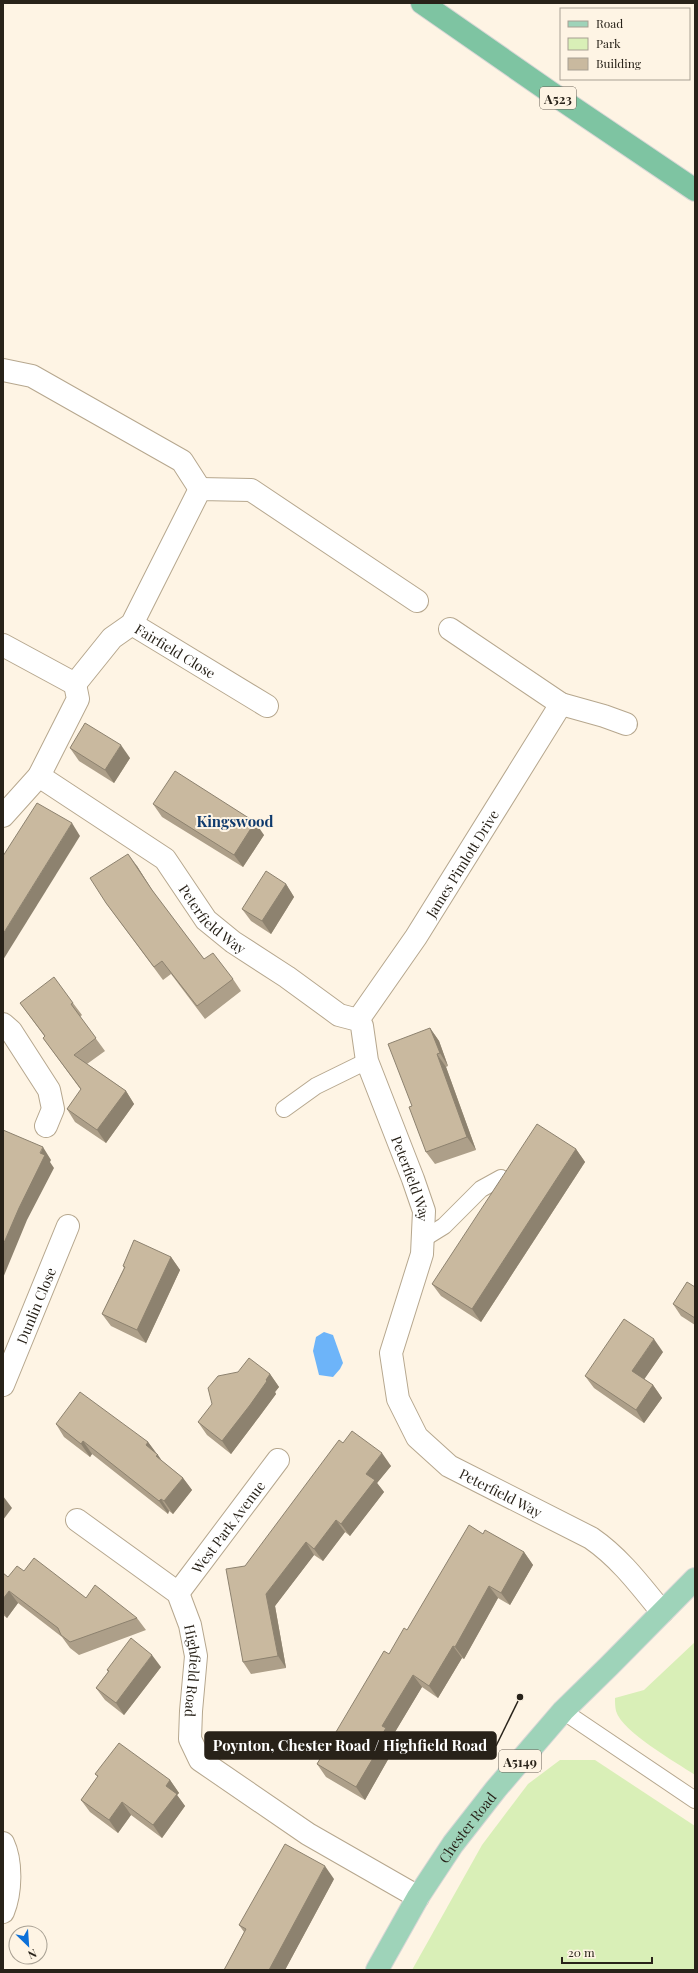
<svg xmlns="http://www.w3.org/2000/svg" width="698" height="1973" viewBox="0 0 698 1973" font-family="'Playfair Display',serif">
	<rect width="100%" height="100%" fill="#fef4e4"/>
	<!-- green -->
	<g fill="#d9efb7">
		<path d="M695 1642V1775C676 1762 622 1732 616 1711 615 1707 615 1702 615 1698L644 1690Z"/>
		<path d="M560 1760H595L695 1826V1970H412L482 1845 528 1784Z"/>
	</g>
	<!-- water -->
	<path fill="#6db4f9" d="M324 1332 333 1335 343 1363 340 1369 333 1377 319 1375 313 1351 316 1337Z"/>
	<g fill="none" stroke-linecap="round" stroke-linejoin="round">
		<defs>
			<g id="service">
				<path d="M284 1109 316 1086 367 1061"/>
				<path d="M423 1239 444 1226 481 1189 501 1178"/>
				<path d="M563 1711 695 1800"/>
			</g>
			<g id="minor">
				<path d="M3 370 32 376 182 461 200 489"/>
				<path id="s1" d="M132 624 267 706"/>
				<path d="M3 645 75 684"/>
				<path d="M75 684 112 638 132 624 200 489 251 490 417 601"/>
				<path d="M561 704 604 716 626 724"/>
				<path id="s2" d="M39 776 165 859 206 920 233 942 287 977 339 1015 358 1020 362 1026 367 1061 413 1179 424 1211 422 1254 391 1353 398 1399 417 1437 449 1466 591 1538C620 1558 640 1585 662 1612"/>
				<path d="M3 816 39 776 78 699 75 684"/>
				<path id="s3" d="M358 1020 416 937 561 704 450 629"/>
				<path d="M3 1024 11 1031 49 1090 53 1109 46 1126"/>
				<path id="s4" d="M3 1385 68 1226"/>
				<path id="s5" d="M77 1520 178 1593 190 1625 196 1656 191 1711 190 1739 200 1760 308 1834 418 1897"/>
				<path id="s6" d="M178 1593 278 1460"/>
				<path d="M3 1843C12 1862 11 1893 3 1912"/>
			</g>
			<g id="primary">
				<path id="s7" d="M377 1970 418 1897 453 1844 496 1789 563 1711 609 1666 695 1579"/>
			</g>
			<path id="trunk" d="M422 3 550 92 695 190"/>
		</defs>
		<!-- service casing -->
		<use href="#service" stroke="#b6a78e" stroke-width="18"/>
		<!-- minor casing -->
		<use href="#minor" stroke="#b6a78e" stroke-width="24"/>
		<!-- primary casing -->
		<use href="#primary" stroke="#d8d7d6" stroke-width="24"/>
		<!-- trunk casing -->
		<use href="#trunk" stroke="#d8d7d6" stroke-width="24"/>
		<!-- service -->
		<use href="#service" stroke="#fff" stroke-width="16"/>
		<!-- minor -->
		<use href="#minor" stroke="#fff" stroke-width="22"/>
		<!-- primary -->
		<use href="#primary" stroke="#9ed3b9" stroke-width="22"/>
		<!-- trunk -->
		<use href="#trunk" stroke="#7ec4a2" stroke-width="22"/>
	</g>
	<!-- wall -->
	<g fill="#ad9f89">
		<path d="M70 748 130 758 114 783 79 761Z"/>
		<path d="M153 804 264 835 243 867 162 817Z"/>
		<path d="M137 866 156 896 204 959 233 979 241 991 205 1019 171 974 163 980 106 903Z"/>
		<path d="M286 884 294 897 271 934 251 921 242 909Z"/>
		<path d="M20 1003H73L82 1015 80 1017 105 1051 87 1064 126 1091 134 1104 106 1143 75 1122 67 1109 81 1090 43 1038 45 1037Z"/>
		<path d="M430 1028 439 1041 448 1066 446 1067 476 1150 435 1164 426 1152 412 1106Z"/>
		<path d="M576 1149 585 1162 481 1322 441 1296 432 1284Z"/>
		<path d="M171 1257 180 1270 146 1343 111 1326 102 1314 124 1268 123 1266Z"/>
		<path d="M695 1286V1325L681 1316 673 1304Z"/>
		<path d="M663 1352 644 1379 653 1385 662 1398 644 1423 594 1388 585 1376Z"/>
		<path d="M270 1374 279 1387 275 1392 276 1394 259 1417 231 1454 207 1435 198 1422Z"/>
		<path d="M56 1424 148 1442 162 1461 183 1478 192 1490 173 1514 169 1511 168 1514 92 1454 90 1457 64 1437Z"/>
		<path d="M343 1443 391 1466 377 1483 384 1492 350 1536 345 1532 323 1561 314 1555 275 1606 286 1668 251 1674 243 1662 245 1566Z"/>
		<path d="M483 1534 524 1552 533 1565 510 1605 498 1598 464 1659 462 1658 438 1698 422 1687 392 1737 395 1741 388 1752 390 1756 365 1800 326 1777 317 1764 389 1654Z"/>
		<path d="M24 1571 86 1598 137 1618 146 1630 79 1655 70 1648 62 1637 18 1603 7 1618 3 1615V1573L8 1577Z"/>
		<path d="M161 1667 124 1715 105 1700 96 1688 108 1672 107 1670Z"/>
		<path d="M95 1774 170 1780 179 1793 177 1795 185 1806 162 1838 131 1815 118 1833 90 1812 81 1800 98 1777Z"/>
		<path d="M334 1879 285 1970H224L244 1932 239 1925Z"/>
	</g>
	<!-- shaded-wall -->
	<g fill="#8d826f">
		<path d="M121 745 130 758 114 783 105 770Z"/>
		<path d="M255 822 264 835 243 867 234 855Z"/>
		<path d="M72 823 80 836 3 960V934Z"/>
		<path d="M128 854 137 866 160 903 152 890Z"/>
		<path d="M286 884 294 897 271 934 262 921Z"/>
		<path d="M430 1028 439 1041 448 1066 440 1053Z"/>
		<path d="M437 1054 446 1067 476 1150 467 1137Z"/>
		<path d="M126 1091 134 1104 106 1143 97 1130Z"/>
		<path d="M43 1147 51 1160 50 1162 54 1168 27 1220 3 1278V1245Z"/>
		<path d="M576 1149 585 1162 481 1322 472 1309Z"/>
		<path d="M171 1257 180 1270 146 1343 137 1330Z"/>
		<path d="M654 1339 663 1352 641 1384 632 1371Z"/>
		<path d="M270 1374 279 1387 275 1392 276 1394 259 1417 231 1454 222 1441Z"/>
		<path d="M653 1385 662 1398 644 1423 636 1410Z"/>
		<path d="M83 1441 92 1454 90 1457 81 1444Z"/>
		<path d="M148 1442 157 1454 146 1445Z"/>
		<path d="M382 1453 391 1466 377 1483 384 1492 350 1536 341 1524 366 1474Z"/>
		<path d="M158 1455 166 1467 156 1456Z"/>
		<path d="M183 1478 192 1490 173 1514 164 1501Z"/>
		<path d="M3 1496 12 1508 3 1520Z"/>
		<path d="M161 1499 169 1511 168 1514 159 1501Z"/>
		<path d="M336 1520 345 1532 323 1561 314 1549Z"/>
		<path d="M306 1542 314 1555 275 1606 286 1668 278 1656 266 1594Z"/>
		<path d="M524 1552 533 1565 510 1605 501 1593Z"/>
		<path d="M489 1586 498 1598 464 1659 455 1647Z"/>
		<path d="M9 1591 18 1603 7 1618 3 1612V1599Z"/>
		<path d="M453 1646 462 1658 438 1698 429 1686Z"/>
		<path d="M152 1655 161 1667 124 1715 116 1703Z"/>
		<path d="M413 1675 422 1687 392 1737 395 1741 388 1752 390 1756 365 1800 356 1787 378 1741 382 1726Z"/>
		<path d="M170 1780 179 1793 177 1795 185 1806 162 1838 153 1825 166 1786Z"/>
		<path d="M122 1802 131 1815 118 1833 109 1820Z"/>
		<path d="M325 1866 334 1879 285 1970H269Z"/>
	</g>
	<!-- building -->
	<g fill="#c9b99f" stroke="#8d826f">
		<path d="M85 723 121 745 105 770 70 748Z"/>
		<path d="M175 771 255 822 234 855 153 804Z"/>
		<path d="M37 803 72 823 3 934V856Z"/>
		<path d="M128 854 152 890 204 959 213 953 233 979 197 1006 162 961 154 967 106 903 90 878Z"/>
		<path d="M266 871 286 884 262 921 242 909Z"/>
		<path d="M54 977 73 1003 71 1004 96 1038 74 1055 126 1091 97 1130 67 1109 81 1089 43 1038 45 1036 20 1003Z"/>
		<path d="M430 1028 440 1053 437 1054 467 1137 426 1152 409 1107 412 1106 388 1044Z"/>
		<path d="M537 1124 576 1149 472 1309 432 1284Z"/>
		<path d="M3 1130 43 1147 40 1153 45 1155 19 1208 3 1245Z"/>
		<path d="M134 1240 171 1257 137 1330 102 1314 125 1267 123 1266Z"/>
		<path d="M687 1282 695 1287V1286V1318L673 1304Z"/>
		<path d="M624 1319 654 1339 632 1371 653 1385 636 1410 585 1376Z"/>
		<path d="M249 1358 270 1374 266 1380 267 1381 250 1405 222 1441 198 1422 212 1404 208 1388 218 1376 238 1372Z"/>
		<path d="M80 1392 148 1442 146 1445 158 1455 156 1456 183 1478 164 1501 161 1499 159 1501 83 1441 81 1444 56 1424Z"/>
		<path d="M352 1431 382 1453 366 1474 375 1480 341 1524 336 1520 314 1549 306 1542 266 1594 278 1656 243 1662 226 1569 245 1566 339 1440 343 1443Z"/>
		<path d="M469 1525 483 1534 485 1530 524 1552 501 1593 489 1586 455 1647 453 1646 429 1686 413 1675 382 1726 386 1728 378 1741 382 1743 356 1787 317 1764 384 1651 389 1654 404 1628 407 1630Z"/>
		<path d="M34 1558 86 1598 95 1585 137 1618 70 1642 61 1635 58 1628 9 1591 3 1599V1573L8 1577 17 1566 24 1571Z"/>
		<path d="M131 1638 152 1655 116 1703 96 1688 109 1671 107 1670Z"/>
		<path d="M119 1743 170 1780 166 1786 177 1794 153 1825 122 1802 109 1820 81 1800 98 1776 95 1774Z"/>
		<path d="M285 1844 325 1866 269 1970H224L246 1929 239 1925Z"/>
	</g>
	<g text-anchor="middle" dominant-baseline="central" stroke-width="4" stroke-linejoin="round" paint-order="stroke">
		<!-- shield labels -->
		<g fill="#fef4e4" stroke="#686156" stroke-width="1">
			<rect x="540" y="87" width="36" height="22" rx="3"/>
			<rect x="499" y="1750" width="42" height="22" rx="3"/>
		</g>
		<g font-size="13" font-weight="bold" fill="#282219">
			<text x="558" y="98">A523</text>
			<text x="520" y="1761">A5149</text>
		</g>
		<!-- street labels -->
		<g font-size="14" fill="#282219" stroke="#fef4e4">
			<text stroke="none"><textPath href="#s1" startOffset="51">Fairfield Close</textPath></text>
			<text stroke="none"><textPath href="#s3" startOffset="188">James Pimlott Drive</textPath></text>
			<text stroke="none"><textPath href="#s2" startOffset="228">Peterfield Way</textPath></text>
			<text stroke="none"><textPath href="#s2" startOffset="576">Peterfield Way</textPath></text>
			<text stroke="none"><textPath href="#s4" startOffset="86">Dunlin Close</textPath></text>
			<text stroke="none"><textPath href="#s2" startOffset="948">Peterfield Way</textPath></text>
			<text stroke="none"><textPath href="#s6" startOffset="83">West Park Avenue</textPath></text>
			<text stroke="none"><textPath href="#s5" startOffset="205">Highfield Road</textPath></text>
			<text stroke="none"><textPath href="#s7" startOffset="169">Chester Road</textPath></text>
		</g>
		<!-- neighbourhood labels -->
		<g font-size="15" font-weight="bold" fill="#0f3a6d" stroke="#fef4e4">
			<text x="235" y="821">Kingswood</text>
		</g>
	</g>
	<!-- callouts -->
	<path fill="none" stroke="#282219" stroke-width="1.5" d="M520 1697L496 1746"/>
	<circle fill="#282219" stroke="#fef4e4" stroke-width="1.5" cx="520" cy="1697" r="4"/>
	<rect fill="#282219" stroke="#282219" stroke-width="1.5" x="205" y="1732" width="291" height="27" rx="4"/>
	<g font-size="15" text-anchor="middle" font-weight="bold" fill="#fff">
		<text x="350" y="1751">Poynton, Chester Road / Highfield Road</text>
	</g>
	<!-- border -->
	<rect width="698" height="1973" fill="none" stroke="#282219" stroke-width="8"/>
	<!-- legend -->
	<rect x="560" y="8" width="130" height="72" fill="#fef4e4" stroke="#a8a093"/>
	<rect x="568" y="21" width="20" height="6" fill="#9ed3b9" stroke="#a8a093"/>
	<text x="596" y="28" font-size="12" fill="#282219">Road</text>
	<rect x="568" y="38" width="20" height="12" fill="#d9efb7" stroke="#a8a093"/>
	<text x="596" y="48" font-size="12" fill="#282219">Park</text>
	<rect x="568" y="58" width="20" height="12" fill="#c9b99f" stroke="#a8a093"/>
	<text x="596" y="68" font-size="12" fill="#282219">Building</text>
	<!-- north arrow -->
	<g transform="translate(28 1945) rotate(155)"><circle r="19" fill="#fef4e4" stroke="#a8a093"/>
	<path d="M0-3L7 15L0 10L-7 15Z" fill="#0c70d8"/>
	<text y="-6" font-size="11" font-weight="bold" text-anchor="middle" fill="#282219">N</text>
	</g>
	<!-- scale -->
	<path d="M562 1957v6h90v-6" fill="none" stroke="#282219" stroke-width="2"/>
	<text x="568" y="1957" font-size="12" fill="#282219" stroke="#fef4e4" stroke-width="3" paint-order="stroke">20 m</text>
</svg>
